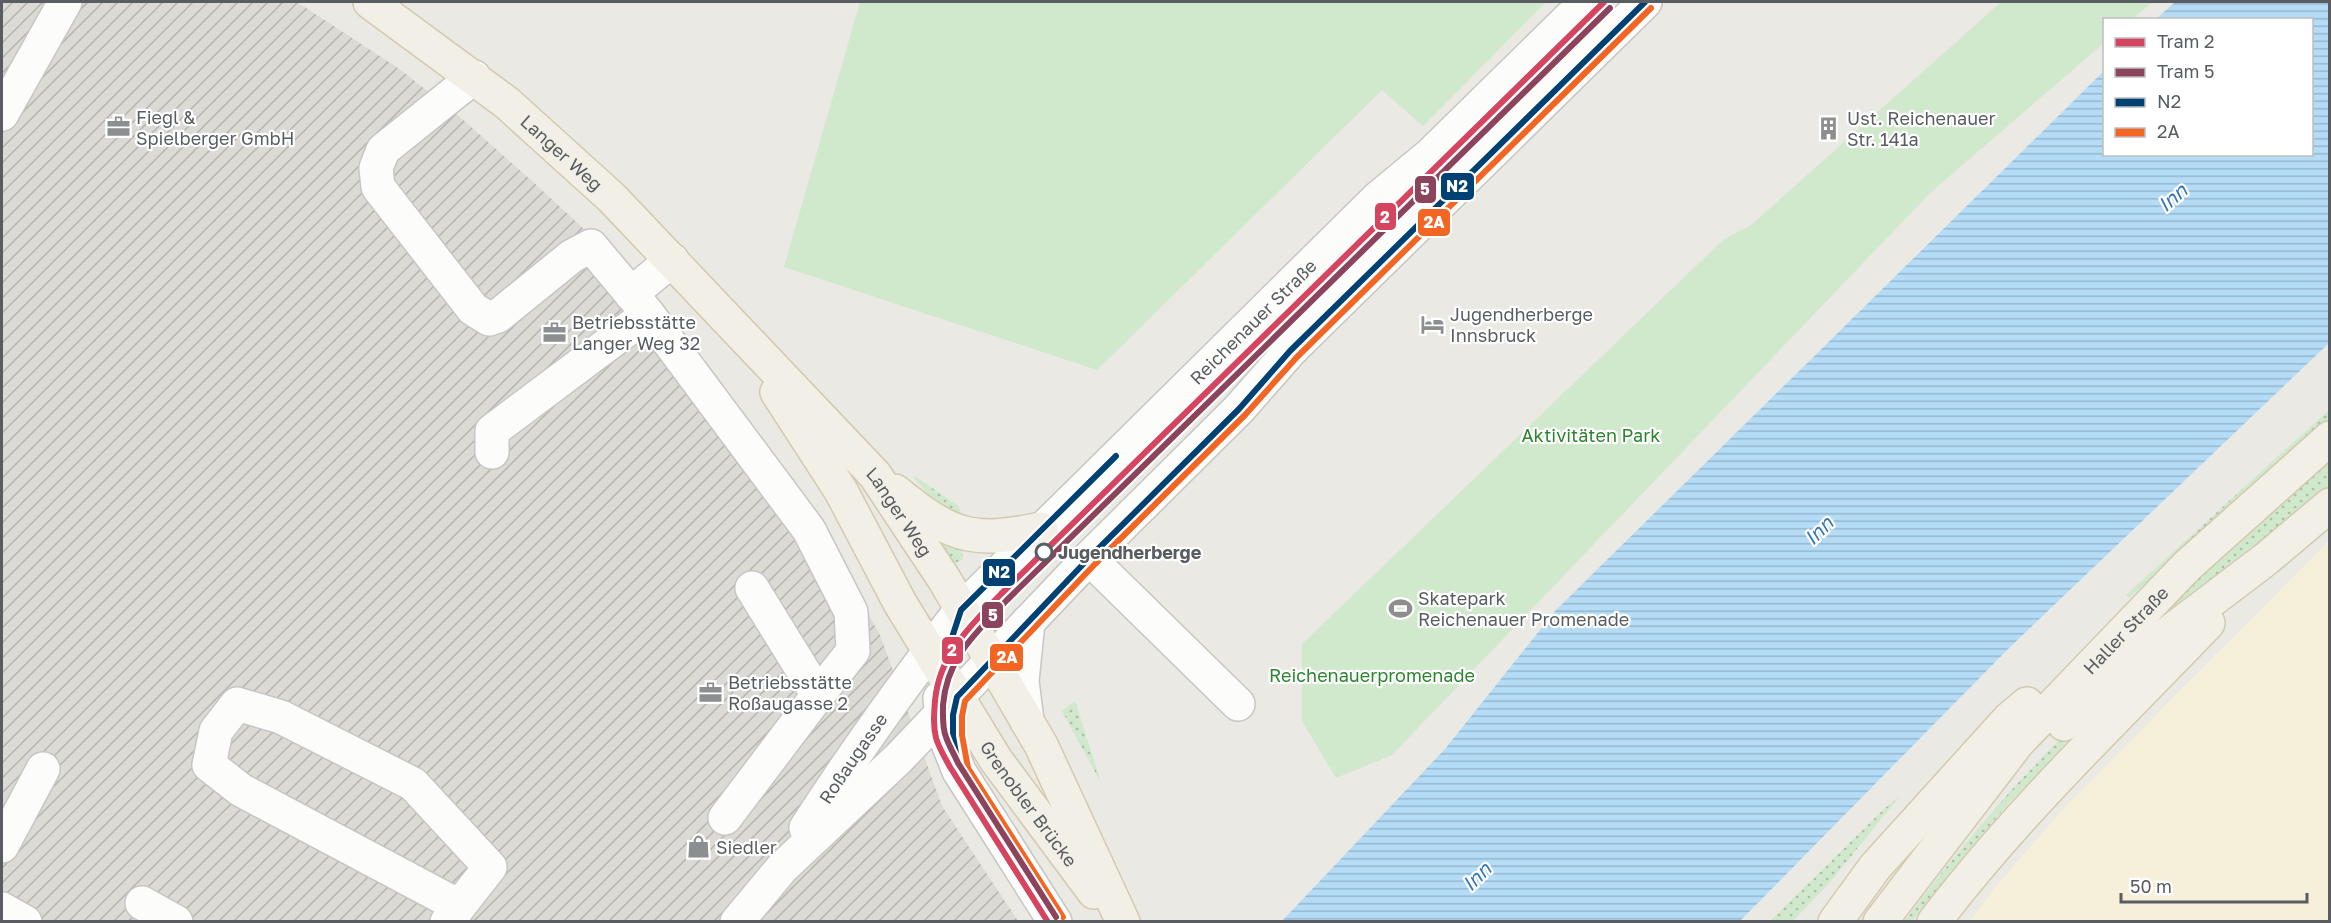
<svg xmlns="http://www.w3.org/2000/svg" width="2331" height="923" viewBox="0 0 2331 923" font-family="'Golos Text',sans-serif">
	<defs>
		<pattern id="industrial-furrows" width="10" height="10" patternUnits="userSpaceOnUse" patternTransform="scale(1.5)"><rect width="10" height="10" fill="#dbdad4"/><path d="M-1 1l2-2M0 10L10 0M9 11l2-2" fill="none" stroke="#b5b4af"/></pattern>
		<pattern id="grass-dots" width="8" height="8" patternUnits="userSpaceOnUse" patternTransform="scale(1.5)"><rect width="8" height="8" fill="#d0e8cc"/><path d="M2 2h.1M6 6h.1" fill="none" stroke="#acbfa9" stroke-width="1.8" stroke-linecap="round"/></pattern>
		<pattern id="water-rules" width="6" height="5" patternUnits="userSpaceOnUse" patternTransform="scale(1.5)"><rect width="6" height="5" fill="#b5dcf7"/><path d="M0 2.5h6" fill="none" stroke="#96b6cb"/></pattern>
	</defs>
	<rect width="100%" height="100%" fill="#eae9e3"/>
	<!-- commercial -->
	<path fill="#f6efda" d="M2329 541V921H1970L1996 886 2065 807Z"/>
	<!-- industrial -->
	<path fill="url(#industrial-furrows)" d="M2 2H297L401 70 460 117 532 181 582 227 617 265 803 500 880 635 942 806 1018 921 2 922Z"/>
	<!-- grass -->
	<g fill="url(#grass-dots)">
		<path d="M2329 410V418L2129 598 2126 595Z"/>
		<path d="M2329 453V488L2026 744 2122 646Z"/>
		<path d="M916 477 958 506 962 515 936 503 914 478Z"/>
		<path d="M936 539 961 545 963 559 952 565Z"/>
		<path d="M1075 701 1101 783 1062 711Z"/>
		<path d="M2083 717C2064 751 2034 776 2008 804 1975 842 1944 882 1912 921L1904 922C1959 849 2016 780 2083 717Z"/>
		<path d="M1899 797 1831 881 1793 921H1770L1884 809Z"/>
	</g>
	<!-- park -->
	<g fill="#d0e8cc">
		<path d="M860 2H1546L1423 126 1382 90 1097 370 784 267Z"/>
		<path d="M2001 2H2153L2132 19 2104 20V43L1930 193 1392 755 1336 778 1302 721V644L1723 240 1751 225Z"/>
	</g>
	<!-- water -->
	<path fill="url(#water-rules)" d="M2175 2H2329V343L2009 648 1740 921H1282L1445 749 1556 610 2104 71V154H2312V20L2156 19Z"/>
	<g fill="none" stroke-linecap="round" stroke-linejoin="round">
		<defs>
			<g id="minor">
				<path d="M474 77 383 150 376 168 378 187 473 309 489 319 498 316 572 256 591 246 648 314"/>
				<path d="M2 114 65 2"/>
				<path d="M631 294 672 260"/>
				<path d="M492 452V431L648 314 809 530 851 612 853 651 818 695"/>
				<path d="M1089 558 1238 704"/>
				<path d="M940 698 943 731 959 771 1055 922"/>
				<path d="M1027 721 1022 681 1028 622"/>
				<path d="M725 818 818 695 752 588"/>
				<path id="s1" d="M806 828C854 753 907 680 961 610L1378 198 1430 155 1586 2"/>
				<path d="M2 846 43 769"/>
				<path d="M142 903 176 922"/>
				<path d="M2 909 25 922"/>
				<path d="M447 922 490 867 413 784 281 717 237 704 216 731 209 765 241 790 459 906"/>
				<path d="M737 922 782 868 899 758 1089 558 1239 409 1290 351 1645 2"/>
			</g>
			<g id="major">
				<path id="s2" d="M370 2 507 103 612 198 875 475 944 579 1041 745 1123 922"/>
				<path id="s3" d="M777 392 841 491 900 603 996 760 1094 892"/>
				<path d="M895 491C950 536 971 544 1041 529"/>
				<path d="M2064 724 2154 644 2266 559 2330 505"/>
				<path d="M1835 922 1875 867 2009 719 2027 704"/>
				<path id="s4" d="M1880 922 2018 742 2187 566 2330 438"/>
				<path d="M1934 922C2016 814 2115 720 2208 623"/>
			</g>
		</defs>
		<!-- minor casing -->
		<use href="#minor" stroke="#c6c6c4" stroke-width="36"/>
		<!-- major casing -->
		<use href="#major" stroke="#d4c9af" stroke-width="36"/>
		<!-- minor -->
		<use href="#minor" stroke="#fcfcfb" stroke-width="33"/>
		<!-- major -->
		<use href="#major" stroke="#f2f0e6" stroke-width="33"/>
		<defs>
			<g id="bus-1">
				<path d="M942 718 941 671 961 610 1116 456"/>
				<path d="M1055 922 959 771 953 736V715L957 697 1089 558 1239 409 1290 351 1645 2"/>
			</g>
			<path id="bus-2" d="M1063 917 968 768 962 735V716L965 701 1095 564 1245 415 1297 357 1651 8"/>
		</defs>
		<!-- bus-1 casing -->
		<use href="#bus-1" stroke="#fff" stroke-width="10"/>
		<!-- bus-2 casing -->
		<use href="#bus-2" stroke="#fff" stroke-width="10"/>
		<!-- bus-1 -->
		<use href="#bus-1" stroke="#004173" stroke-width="6"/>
		<!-- bus-2 -->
		<use href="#bus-2" stroke="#f26522" stroke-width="6"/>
		<defs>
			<path id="tram-1" d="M1048 922 950 767C945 758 939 748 936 738 933 725 934 714 935 701 939 655 970 626 1001 594L1604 2"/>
			<path id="tram-2" d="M1056 917 958 763C954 754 949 746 946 737 942 727 943 716 943 705 947 657 976 633 1007 600L1610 8"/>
		</defs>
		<!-- tram-1 casing -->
		<use href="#tram-1" stroke="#fff" stroke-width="10"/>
		<!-- tram-2 casing -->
		<use href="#tram-2" stroke="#fff" stroke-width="10"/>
		<!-- tram-1 -->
		<use href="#tram-1" stroke="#d64560" stroke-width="6"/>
		<!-- tram-2 -->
		<use href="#tram-2" stroke="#8b445b" stroke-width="6"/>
	</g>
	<!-- icons -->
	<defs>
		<symbol id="office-bare" viewBox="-9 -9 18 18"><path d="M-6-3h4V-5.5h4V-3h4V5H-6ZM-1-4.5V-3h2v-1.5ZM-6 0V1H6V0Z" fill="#8c8e8f" stroke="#fff" stroke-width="2.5" paint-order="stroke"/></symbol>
		<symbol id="building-bare" viewBox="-9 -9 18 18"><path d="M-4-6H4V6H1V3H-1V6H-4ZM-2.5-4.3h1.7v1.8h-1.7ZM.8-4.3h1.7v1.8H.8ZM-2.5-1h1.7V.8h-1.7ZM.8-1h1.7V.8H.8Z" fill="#8c8e8f" stroke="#fff" stroke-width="2.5" paint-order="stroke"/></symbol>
		<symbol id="hotel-bare" viewBox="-9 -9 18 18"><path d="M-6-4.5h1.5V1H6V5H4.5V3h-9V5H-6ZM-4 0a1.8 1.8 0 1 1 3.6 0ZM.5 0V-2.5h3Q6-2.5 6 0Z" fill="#8c8e8f" stroke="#fff" stroke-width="2.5" paint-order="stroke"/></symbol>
		<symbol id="stadium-bare" viewBox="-9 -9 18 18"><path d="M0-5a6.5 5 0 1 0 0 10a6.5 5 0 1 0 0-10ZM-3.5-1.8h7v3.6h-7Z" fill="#8c8e8f" stroke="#fff" stroke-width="2.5" paint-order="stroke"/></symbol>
		<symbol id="shop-bare" viewBox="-9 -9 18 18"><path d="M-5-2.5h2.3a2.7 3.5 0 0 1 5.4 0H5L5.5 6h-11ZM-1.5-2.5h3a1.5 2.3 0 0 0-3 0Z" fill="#8c8e8f" stroke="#fff" stroke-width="2.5" paint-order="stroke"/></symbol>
	</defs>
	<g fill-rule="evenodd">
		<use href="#office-bare" x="102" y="110" width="33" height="33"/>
		<use href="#building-bare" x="1812" y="112" width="33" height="33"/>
		<use href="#hotel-bare" x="1416" y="308" width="33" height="33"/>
		<use href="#office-bare" x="538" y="316" width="33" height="33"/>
		<use href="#stadium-bare" x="1384" y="592" width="33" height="33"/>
		<use href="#office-bare" x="694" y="676" width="33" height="33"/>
		<use href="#shop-bare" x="682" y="830" width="33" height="33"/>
	</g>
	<!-- markers -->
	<circle fill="#fff" stroke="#595d62" stroke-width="3" cx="1044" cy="552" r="8"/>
	<g text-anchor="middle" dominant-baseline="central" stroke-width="4.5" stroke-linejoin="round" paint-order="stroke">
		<!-- poi labels -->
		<g font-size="18" fill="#595d62" stroke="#fff" text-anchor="start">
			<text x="136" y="117">Fiegl &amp;<tspan x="136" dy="21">Spielberger GmbH</tspan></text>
			<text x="1847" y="118">Ust. Reichenauer<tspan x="1847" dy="21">Str. 141a</tspan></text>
			<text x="1450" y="314">Jugendherberge<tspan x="1450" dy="21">Innsbruck</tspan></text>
			<text x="572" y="322">Betriebsstätte<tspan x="572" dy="21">Langer Weg 32</tspan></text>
			<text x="1418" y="598">Skatepark<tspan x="1418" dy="21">Reichenauer Promenade</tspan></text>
			<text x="728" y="682">Betriebsstätte<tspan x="728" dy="21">Roßaugasse 2</tspan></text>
			<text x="716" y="847">Siedler</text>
		</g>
		<!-- street labels -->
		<g font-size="18" fill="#595d62" stroke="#fff">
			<text stroke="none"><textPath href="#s2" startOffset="244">Langer Weg</textPath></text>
			<text stroke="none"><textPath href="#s1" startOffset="678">Reichenauer Straße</textPath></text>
			<text stroke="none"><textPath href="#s2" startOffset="738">Langer Weg</textPath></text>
			<text stroke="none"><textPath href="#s4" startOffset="382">Haller Straße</textPath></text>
			<text stroke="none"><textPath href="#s1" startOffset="84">Roßaugasse</textPath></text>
			<text stroke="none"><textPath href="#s3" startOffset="483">Grenobler Brücke</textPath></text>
		</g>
		<!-- park labels -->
		<g font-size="18" fill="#2e8530" stroke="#fff">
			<text x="1591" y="435">Aktivitäten Park</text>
			<text x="1372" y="675">Reichenauerpromenade</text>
		</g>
		<!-- stop labels -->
		<g font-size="18" font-weight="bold" fill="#595d62" stroke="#fff" text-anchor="start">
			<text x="1058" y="552">Jugendherberge</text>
		</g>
		<!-- water labels -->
		<g font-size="20" font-style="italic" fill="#3578b8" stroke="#fff">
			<text transform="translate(2172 197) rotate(-41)">Inn</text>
			<text transform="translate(1818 530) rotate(-45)">Inn</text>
			<text transform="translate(1476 876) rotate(-45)">Inn</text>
		</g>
	</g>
	<g stroke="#fff" stroke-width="2">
		<rect x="1440" y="172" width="35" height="29" rx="6" fill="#004173"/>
		<rect x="1414" y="175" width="23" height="29" rx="6" fill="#8b445b"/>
		<rect x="1374" y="202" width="23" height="29" rx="6" fill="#d64560"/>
		<rect x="1417" y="208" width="34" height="29" rx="6" fill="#f26522"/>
		<rect x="982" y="558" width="34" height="29" rx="6" fill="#004173"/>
		<rect x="981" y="601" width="23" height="28" rx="6" fill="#8b445b"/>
		<rect x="941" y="636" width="23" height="29" rx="6" fill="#d64560"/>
		<rect x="989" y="643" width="35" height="29" rx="6" fill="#f26522"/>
	</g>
	<g font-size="16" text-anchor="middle" font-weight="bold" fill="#fff">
		<text x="1457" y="192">N2</text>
		<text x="1425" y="195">5</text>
		<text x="1385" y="223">2</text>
		<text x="1434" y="228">2A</text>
		<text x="999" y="578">N2</text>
		<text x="993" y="621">5</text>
		<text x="952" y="656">2</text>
		<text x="1007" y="663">2A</text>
	</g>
	<!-- border -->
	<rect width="2331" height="923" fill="none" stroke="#595d62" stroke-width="6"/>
	<!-- legend -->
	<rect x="2103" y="18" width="210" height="138" fill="#ffffff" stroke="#bdbec0" stroke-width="1.5"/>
	<rect x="2115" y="38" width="30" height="9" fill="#d64560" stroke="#bdbec0" stroke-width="1.5"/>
	<text x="2157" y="48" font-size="18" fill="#595d62">Tram 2</text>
	<rect x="2115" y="68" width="30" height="9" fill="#8b445b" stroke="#bdbec0" stroke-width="1.5"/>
	<text x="2157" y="78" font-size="18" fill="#595d62">Tram 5</text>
	<rect x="2115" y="98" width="30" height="9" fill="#004173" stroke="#bdbec0" stroke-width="1.5"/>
	<text x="2157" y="108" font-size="18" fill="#595d62">N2</text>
	<rect x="2115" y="128" width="30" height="9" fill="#f26522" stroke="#bdbec0" stroke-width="1.5"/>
	<text x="2157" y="138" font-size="18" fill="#595d62">2A</text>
	<!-- scale -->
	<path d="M2121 893v9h186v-9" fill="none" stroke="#595d62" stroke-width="3"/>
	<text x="2130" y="893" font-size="18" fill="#595d62" stroke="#ffffff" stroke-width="4.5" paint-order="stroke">50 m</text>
</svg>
